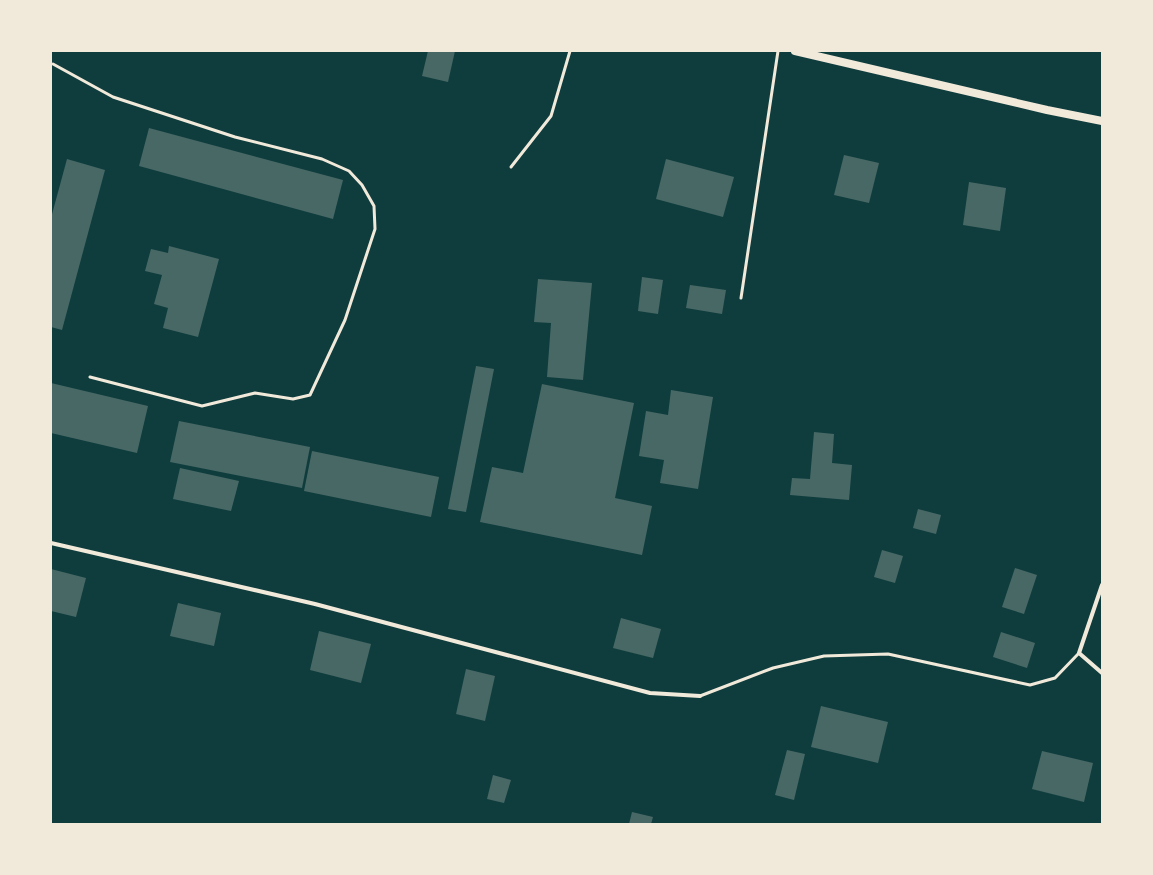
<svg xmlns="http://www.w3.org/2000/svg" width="1153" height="875" viewBox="0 0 1153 875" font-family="Barlow,sans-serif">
	<rect width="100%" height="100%" fill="#0f3d3e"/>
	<!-- building -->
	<g fill="#486865">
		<path d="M428 51H455L448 82 422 76Z"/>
		<path d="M149 128 343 180 333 219 139 166Z"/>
		<path d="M844 155 879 163 869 203 834 195Z"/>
		<path d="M67 159 105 170 62 330 51 327V218Z"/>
		<path d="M666 159 734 177 723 217 656 199Z"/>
		<path d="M969 182 1006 188 1000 231 963 225Z"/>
		<path d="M169 246 219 259 198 337 163 328 168 308 154 304 162 275 145 271 151 249 168 253Z"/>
		<path d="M642 277 663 280 658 314 638 311Z"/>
		<path d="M538 279 592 283 583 380 547 377 551 323 534 322Z"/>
		<path d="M690 285 726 290 722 314 686 308Z"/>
		<path d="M476 366 494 369 466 512 448 509Z"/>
		<path d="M51 383 148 406 137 453 51 433Z"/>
		<path d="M542 384 634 403 615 498 652 506 642 555 480 522 492 467 523 473Z"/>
		<path d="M671 390 713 397 698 489 660 483 664 460 639 456 646 411 668 415Z"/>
		<path d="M179 421 310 447 302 488 170 462Z"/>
		<path d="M814 432 834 434 832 463 852 465 849 500 790 495 792 478 810 479Z"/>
		<path d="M312 451 439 477 431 517 304 491Z"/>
		<path d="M180 468 239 481 231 511 173 499Z"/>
		<path d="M918 509 941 515 936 534 913 528Z"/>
		<path d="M882 550 903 556 895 583 874 577Z"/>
		<path d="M1015 568 1037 575 1024 614 1002 607Z"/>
		<path d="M51 569 86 578 76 617 51 611Z"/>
		<path d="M178 603 221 613 214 646 170 636Z"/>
		<path d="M621 618 661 629 653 658 613 648Z"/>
		<path d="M319 631 371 644 361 683 310 670Z"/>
		<path d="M1001 632 1035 643 1027 668 993 657Z"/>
		<path d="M466 669 495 676 485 721 456 714Z"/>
		<path d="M821 706 888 722 878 763 811 747Z"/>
		<path d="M787 750 805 754 794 800 775 795Z"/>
		<path d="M1042 751 1093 763 1084 802 1032 789Z"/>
		<path d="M493 775 511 780 504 803 487 799Z"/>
		<path d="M632 812 653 817 651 824H629Z"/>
	</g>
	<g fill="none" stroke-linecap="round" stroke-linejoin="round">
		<!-- service -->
		<g stroke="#f1e9da" stroke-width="3">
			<path d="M53 64 113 97 235 137 322 159 349 171 362 185 374 206 375 229 345 320 310 395 293 399 255 393 202 406 90 377"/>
			<path d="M511 167 551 116 570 51"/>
			<path d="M741 298 778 51"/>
			<path d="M700 696 773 668 824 656 888 654 1030 685 1055 678 1079 653"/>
		</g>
		<!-- minor -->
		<g stroke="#f1e9da" stroke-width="4">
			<path d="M51 543 315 604 650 693 700 696"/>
			<path d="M1102 585 1079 653 1102 673"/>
		</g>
		<!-- secondary -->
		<path stroke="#f1e9da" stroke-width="8" d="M795 51 1047 110 1102 121"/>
	</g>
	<!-- border -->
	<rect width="1153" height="875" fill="none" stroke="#f1e9da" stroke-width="104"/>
</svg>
